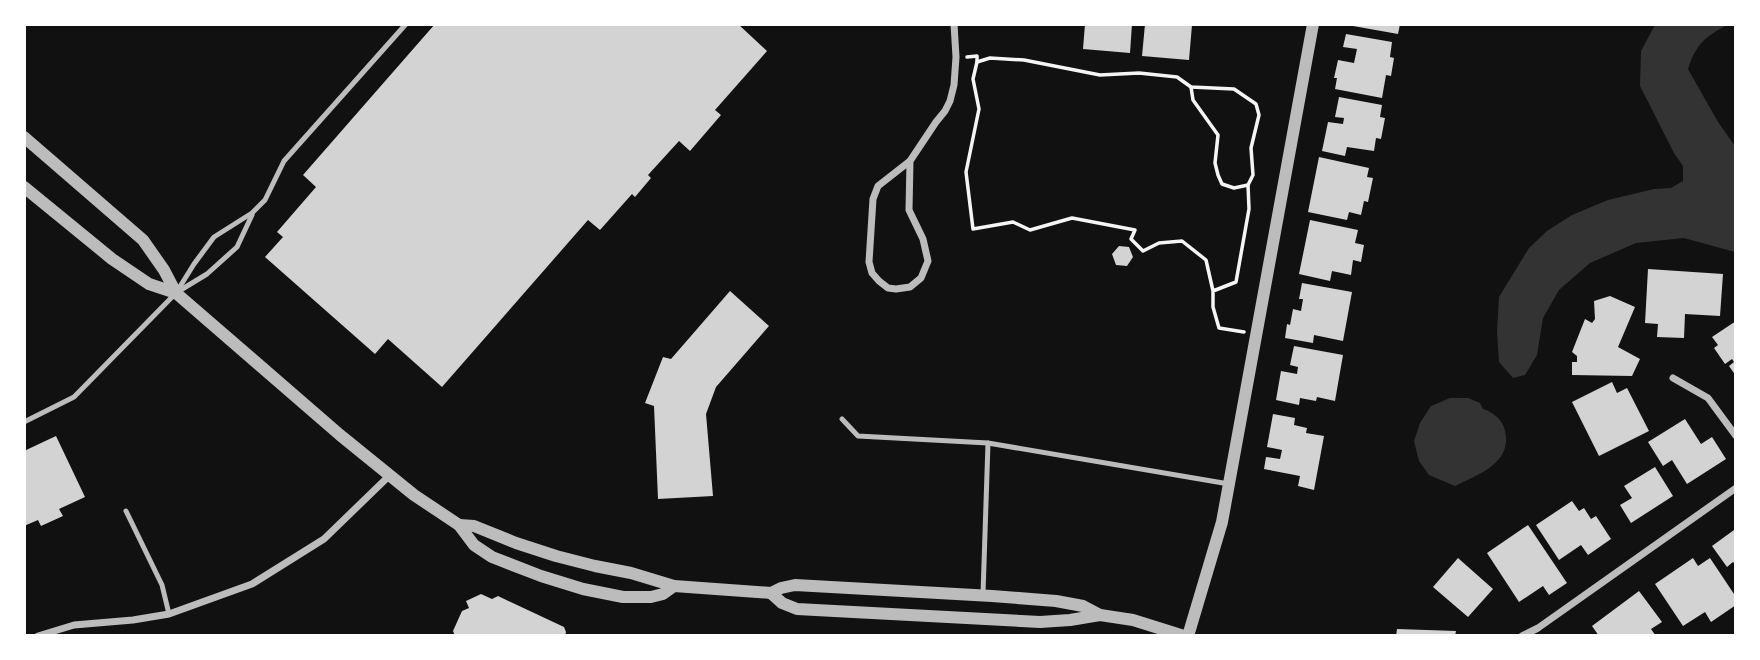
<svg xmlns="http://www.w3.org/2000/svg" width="1760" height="660" viewBox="0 0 1760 660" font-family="Overpass,sans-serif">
	<rect width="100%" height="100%" fill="#111"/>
	<!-- water -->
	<g fill="#333">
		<path d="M1655 25H1727C1705 37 1696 44 1688 69L1718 122 1735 146V252L1684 238 1636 243 1590 263 1559 290 1543 318 1537 355 1525 375 1513 378 1499 362 1497 332 1499 297 1529 248 1547 231 1572 215 1608 200 1654 189 1671 188 1683 181V166L1674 153 1640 86 1641 51Z"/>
		<path d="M1450 398H1468L1480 403 1483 409C1493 412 1503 420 1505 431 1513 463 1477 475 1455 486L1429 475 1419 461 1414 441 1420 423 1431 406Z"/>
	</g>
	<!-- building -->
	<g fill="#d3d3d3">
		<path d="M435 24H738L767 51 715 110 721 115 690 151 679 141 648 175 651 178 635 197 632 194 600 230 588 220 442 387 388 339 375 354 265 257 283 237 277 232 316 187 303 175Z"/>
		<path d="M1085 24H1132L1130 53 1083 49Z"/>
		<path d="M1145 24 1192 25 1189 60 1142 56Z"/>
		<path d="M1353 24H1400L1398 34 1353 26Z"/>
		<path d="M1346 34 1392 42 1390 57 1394 58 1391 76 1386 75 1382 98 1335 89 1337 78H1334L1338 60 1354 63 1357 49 1343 47Z"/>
		<path d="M1339 97 1382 105 1380 117 1385 118 1381 139 1376 138 1374 151 1347 147 1345 156 1322 151 1328 122 1343 124 1344 118 1335 117Z"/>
		<path d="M1319 157 1369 168 1367 177 1373 178 1368 202 1364 201 1361 215 1349 212 1347 220 1308 212Z"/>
		<path d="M1310 220 1358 230 1355 243 1364 245 1361 262 1353 260 1351 275 1332 271 1330 281 1299 274Z"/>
		<path d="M1119 246 1129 247 1133 257 1127 266 1116 265 1112 254Z"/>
		<path d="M1648 269 1723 274 1720 316 1685 314 1684 338 1657 337 1658 324 1645 323Z"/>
		<path d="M1302 283 1352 292 1343 341 1314 335 1313 343 1285 338 1287 324 1290 325 1293 309 1301 311 1303 299H1299Z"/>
		<path d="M730 291 769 326 716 387 706 414 713 496 658 499 654 406 645 403 663 357 671 359Z"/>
		<path d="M1610 296 1635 307 1618 347 1640 359 1632 376 1572 375V362H1577V356L1572 352 1585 319 1592 323 1595 319 1594 301Z"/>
		<path d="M1736 321V376L1729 366 1734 362 1732 359 1725 364 1714 348 1718 345 1712 337Z"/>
		<path d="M1294 346 1343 355 1335 401 1317 397 1316 401 1300 398 1299 405 1276 400 1281 371 1297 374 1298 367 1290 365Z"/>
		<path d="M1612 382 1617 393 1627 388 1649 431 1599 456 1572 402Z"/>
		<path d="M1273 414 1295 418 1294 425 1307 428 1306 433 1324 436 1314 490 1298 486 1300 476 1264 469 1266 457 1280 459 1282 450 1267 447Z"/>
		<path d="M1685 419 1701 444 1712 437 1726 459 1687 484 1672 460 1663 466 1648 442Z"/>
		<path d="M56 436 85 497 59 509 63 516 41 526 38 520 24 526V451Z"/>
		<path d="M1655 467 1673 496 1631 523 1620 505 1632 498 1624 486Z"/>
		<path d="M1572 501 1579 511 1584 508 1591 519 1596 516 1611 539 1588 555 1581 545 1559 560 1536 525Z"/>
		<path d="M1528 525 1567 583 1549 595 1543 586 1519 602 1487 553Z"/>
		<path d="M1734 530 1736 532V565L1733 562 1727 567 1712 546Z"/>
		<path d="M1458 558 1493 589 1468 617 1433 587Z"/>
		<path d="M1693 558 1698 566 1710 558 1736 597V605L1711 622 1705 612 1683 626 1655 584Z"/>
		<path d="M1639 591 1662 622 1651 629 1656 636H1599L1592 626Z"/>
		<path d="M481 594 492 599 498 596 564 627 566 632 565 636H455L453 631 462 611 469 608 466 601Z"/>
		<path d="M1397 629 1456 631 1455 636H1396Z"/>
	</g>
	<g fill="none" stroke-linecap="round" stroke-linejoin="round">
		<!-- path -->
		<g stroke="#f5f5f5" stroke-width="3.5">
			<path d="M967 57 977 56V62"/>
			<path d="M1191 87 1193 100 1218 135 1215 163 1218 175 1222 184 1234 188 1248 185"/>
			<path d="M1213 291 1236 282 1249 209 1248 185 1253 175 1251 148 1259 115 1256 104 1234 89 1191 87 1177 77 1139 73 1100 75 1024 60 990 58 977 62 973 79 979 109 966 172 973 229 1013 222 1030 230 1072 218 1135 230 1131 239 1143 251 1159 243 1182 241 1206 260 1213 291V307L1219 328 1244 332"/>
		</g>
		<!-- service -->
		<g stroke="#bcbcbc" stroke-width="5">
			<path d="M179 291 207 274 237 247 252 215"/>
			<path d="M842 419 858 436 988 443 1229 484"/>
			<path d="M24 422 74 397 176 293 194 264 214 237 252 213 265 200 284 161 406 24"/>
			<path d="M126 511 162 585 169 614"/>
			<path d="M983 594 988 443"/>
		</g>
		<!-- minor -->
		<g stroke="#bcbcbc" stroke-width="7">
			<path d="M910 161 909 210 923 239 928 261 921 278 910 287 896 289 888 288 879 281 872 273 869 262 873 199 878 186 910 161 936 122 945 111 950 101 954 85 956 57 954 24"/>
			<path d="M1673 378 1708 398 1736 436"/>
			<path d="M38 636 74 625 133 620 169 614 252 584 324 539 389 476"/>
			<path d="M1522 636 1538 628 1736 488"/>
		</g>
		<!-- tertiary -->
		<g stroke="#bcbcbc" stroke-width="12">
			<path d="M24 137 143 240 164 270 176 293 340 435 414 495 459 525 474 545 492 557 541 576 583 589 623 597H651L663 594 674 586"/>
			<path d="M24 187 112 259 149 284 176 293"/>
			<path d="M459 525 474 526 516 543 556 556 595 566 631 573 674 586 771 593 781 588 795 585 992 596 1056 601 1083 606 1100 615 1133 620 1184 636"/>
			<path d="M771 593 782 603 797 609 1040 622 1070 620 1100 615"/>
			<path d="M1188 636 1222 522 1313 24"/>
		</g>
	</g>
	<!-- border -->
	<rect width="1760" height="660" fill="none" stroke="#ffffff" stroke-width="52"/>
</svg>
